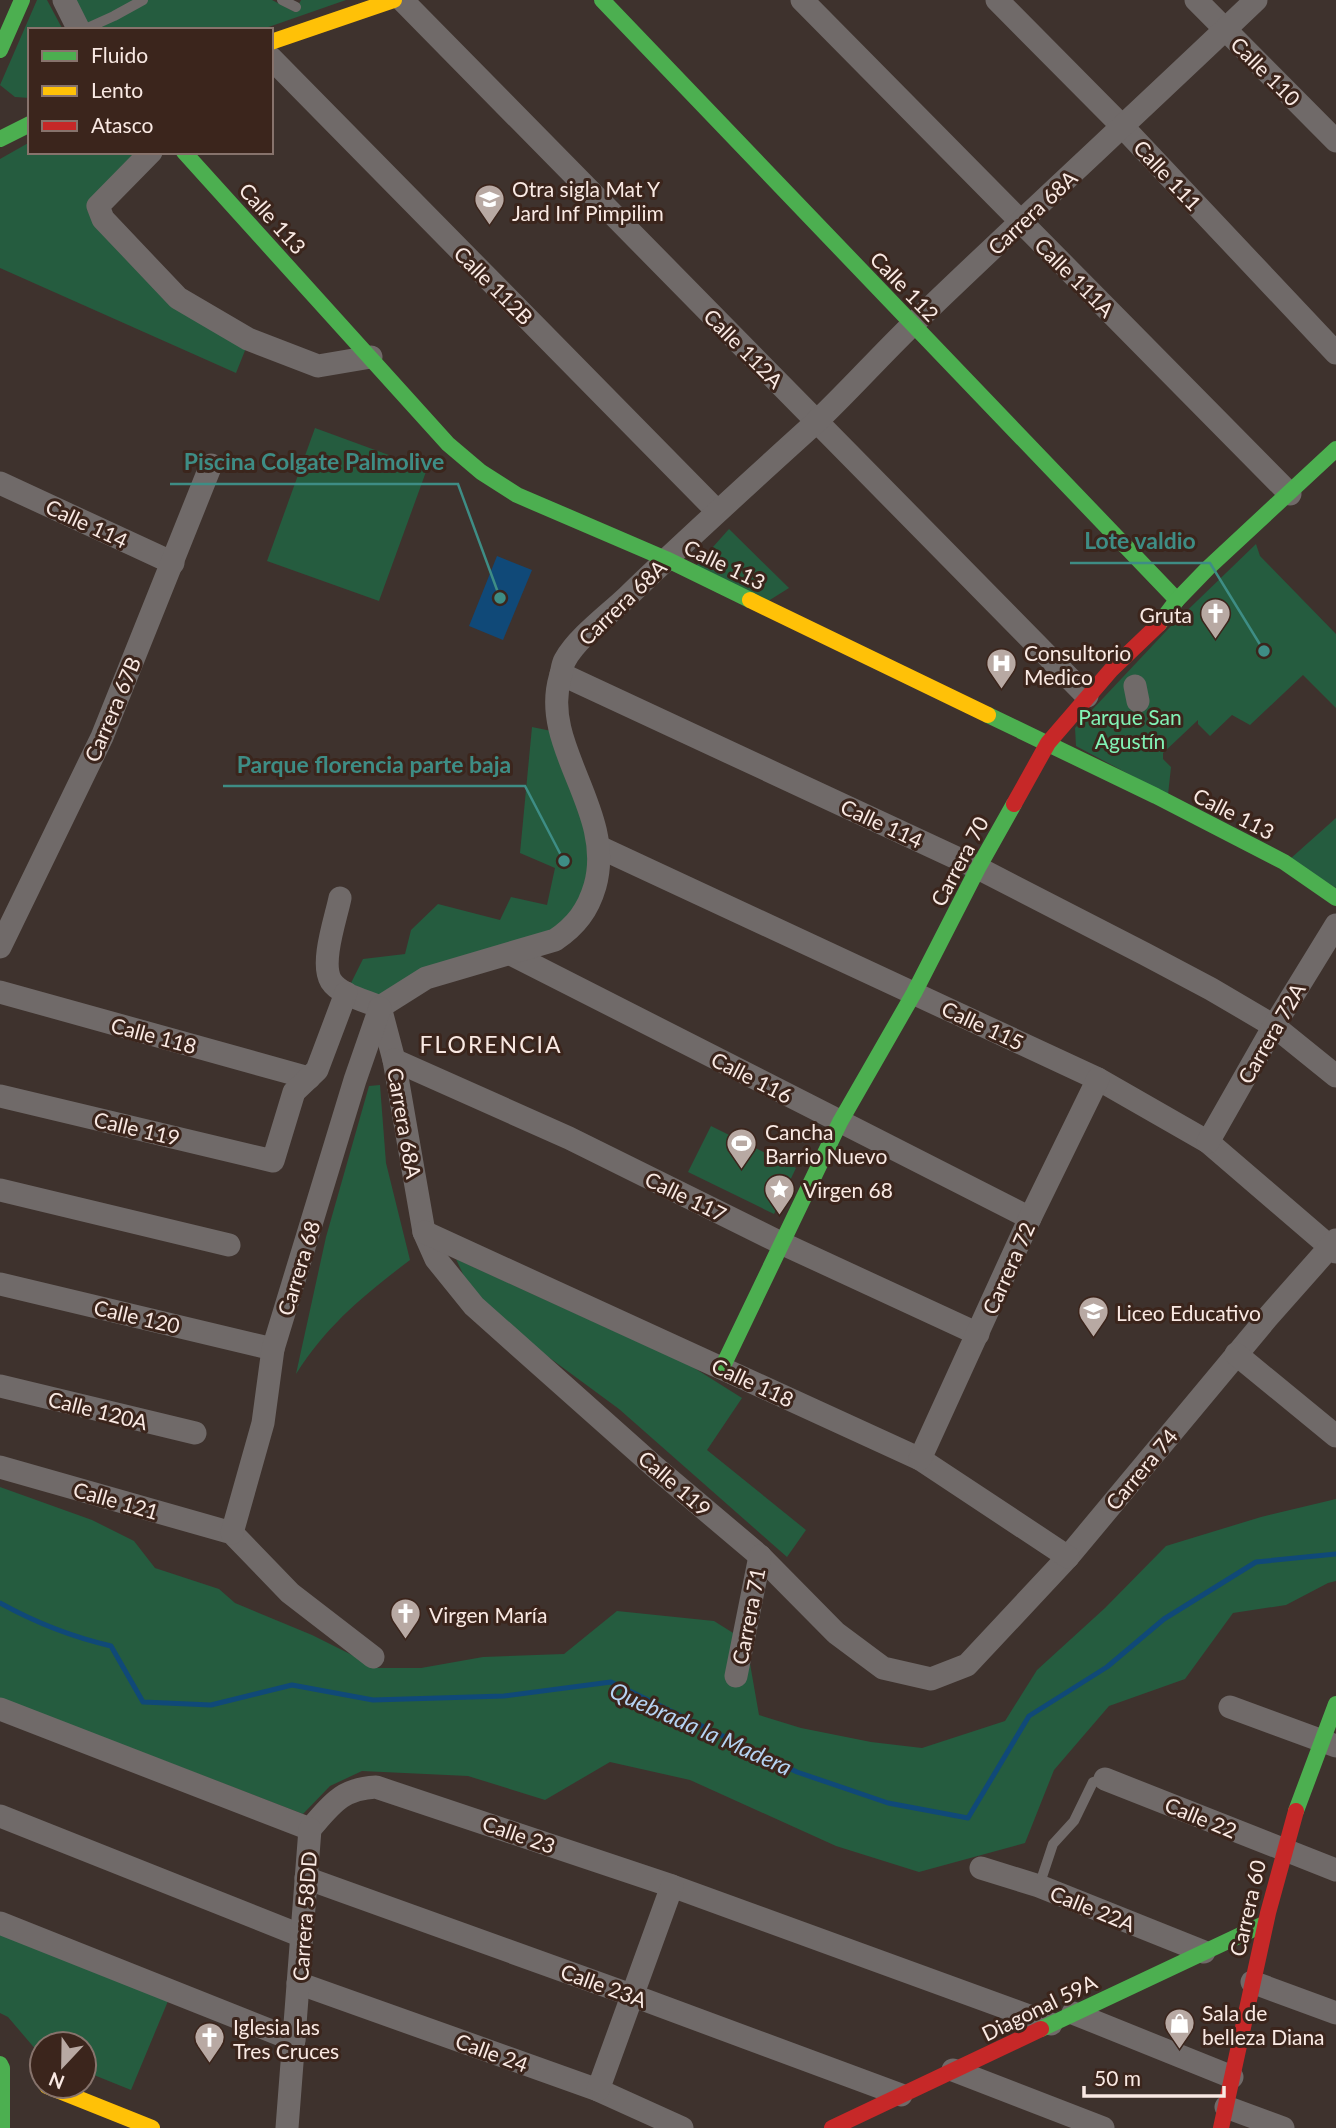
<svg xmlns="http://www.w3.org/2000/svg" width="1336" height="2128" viewBox="0 0 1336 2128" font-family="Lato,sans-serif">
	<rect width="100%" height="100%" fill="#3e322d"/>
	<!-- green -->
	<g fill="#255c3f">
		<path d="M37 0H47L63 30H30V98L15 97 0 85Z"/>
		<path d="M71 0H272L295 12 301 0H346L260 30H85Z"/>
		<path d="M30 142V152H146L87 210 175 303 248 343 236 373 0 268V159Z"/>
		<path d="M315 428 427 469 379 601 267 561Z"/>
		<path d="M729 529 789 588 765 603 696 566Z"/>
		<path d="M1256 544 1260 556 1336 634V708L1303 675 1250 725 1232 715 1210 736 1198 724V720L1163 753V759L1171 767 1168 795 1076 746 1075 728 1169 628Z"/>
		<path d="M532 727 561 733 592 851 587 892 565 924 380 1007 346 993 363 959 405 954 411 930 438 904 500 920 511 897 547 905 555 868 520 853Z"/>
		<path d="M1336 818V888L1290 859Z"/>
		<path d="M380 1085 386 1163 410 1260C364 1295 328 1324 296 1374L326 1237 369 1086Z"/>
		<path d="M711 1126 796 1168 774 1214 688 1172Z"/>
		<path d="M456 1259 691 1366 742 1398 707 1450 806 1530 787 1557 619 1409 524 1339 468 1285Z"/>
		<path d="M0 1487 92 1520 134 1541 155 1568 219 1589 235 1603 312 1635 378 1668H421L483 1657 564 1654 617 1611 714 1621 746 1641 759 1715 801 1728 871 1742 922 1748 1005 1721 1037 1670 1105 1608 1166 1546 1261 1517 1336 1499V1581L1328 1583 1286 1605 1233 1613 1185 1679 1109 1706 1054 1770 1025 1843 919 1872 836 1846 690 1780 610 1762 545 1800 468 1776 362 1771 330 1786 303 1814 0 1698Z"/>
		<path d="M0 1933 168 2001 131 2090 84 2071V2044H42V2054L37 2051 8 2017 0 2013Z"/>
	</g>
	<!-- water -->
	<path fill="#104978" d="M497 556 532 570 503 640 469 626Z"/>
	<g fill="none" stroke-linecap="round" stroke-linejoin="round">
		<!-- stream -->
		<path stroke="#104978" stroke-width="5" d="M0 1603C36 1623 72 1637 111 1646L143 1702 211 1705 292 1685 373 1700 504 1696 611 1682 797 1772 888 1803 968 1818 1029 1716 1107 1667 1164 1619 1256 1562 1336 1554"/>
		<!-- lane -->
		<g stroke="#706a69" stroke-width="10">
			<path d="M282 0 296 7"/>
			<path d="M83 30 114 16 143 0"/>
			<path d="M1039 1886 1053 1844 1074 1821 1093 1782 1105 1779"/>
		</g>
		<!-- street -->
		<g stroke="#706a69" stroke-width="23">
			<path d="M64 0 79 30"/>
			<path d="M402 0 1087 696"/>
			<path d="M802 0 1290 494"/>
			<path d="M997 0 1122 126 1336 353"/>
			<path d="M1196 0 1336 141"/>
			<path d="M271 58 717 511"/>
			<path d="M151 152 98 206 103 219 178 298 248 339 318 366 371 357"/>
			<path d="M0 483 173 563"/>
			<path d="M561 674 978 868 1145 954 1211 989 1274 1026 1336 1076"/>
			<path d="M1135 686 1138 701"/>
			<path d="M599 847 1098 1079 1208 1142 1336 1252"/>
			<path d="M340 898C336 918 320 963 331 981 340 995 366 1001 380 1007"/>
			<path d="M0 947 102 737 211 465"/>
			<path d="M511 954 1030 1218"/>
			<path d="M0 992 309 1078"/>
			<path d="M380 1007 394 1060 424 1232 436 1259 474 1306 656 1468 760 1556 836 1633 883 1668 931 1679 967 1665 1068 1557 1267 1318 1336 1240"/>
			<path d="M380 1007 426 978 555 940C576 926 588 910 595 886 616 811 540 747 560 678 562 673 562 665 565 660 577 638 608 615 627 597 688 538 750 482 813 425 847 393 878 358 911 326 1025 216 1142 109 1256 0"/>
			<path d="M394 1060 569 1138 781 1243 978 1334"/>
			<path d="M0 1096 273 1161 294 1092 317 1070 346 993"/>
			<path d="M1208 1142 1274 1026 1336 925"/>
			<path d="M0 1190 229 1245"/>
			<path d="M424 1232 920 1459 1068 1557"/>
			<path d="M0 1284 273 1349"/>
			<path d="M1236 1354 1336 1436"/>
			<path d="M0 1386 195 1433"/>
			<path d="M920 1459 1030 1218 1098 1079"/>
			<path d="M0 1467 232 1533 290 1593 373 1657"/>
			<path d="M232 1533 263 1423 273 1349 355 1080 380 1008"/>
			<path d="M736 1676 760 1556"/>
			<path d="M1230 1707 1336 1746"/>
			<path d="M0 1709 310 1829C332 1804 341 1789 376 1787L672 1886 1051 2024"/>
			<path d="M1105 1779 1336 1870"/>
			<path d="M0 1816 302 1936"/>
			<path d="M981 1868 1039 1886 1204 1952"/>
			<path d="M306 1878 634 1996 901 2095"/>
			<path d="M0 1923 294 2040"/>
			<path d="M1252 1982 1336 2013"/>
			<path d="M298 1983 598 2090 682 2128"/>
			<path d="M1073 2013 1232 2077"/>
			<path d="M953 2070 1103 2128"/>
			<path d="M598 2090 672 1886"/>
			<path d="M1226 2107 1283 2128"/>
			<path d="M287 2128 310 1829"/>
		</g>
		<!-- fast -->
		<g stroke="#4caf50" stroke-width="16">
			<path d="M602 0 1177 600"/>
			<path d="M0 50 22 0"/>
			<path d="M0 139 30 124"/>
			<path d="M184 152 448 444 481 472 517 495 666 559 750 600"/>
			<path d="M1159 624 1177 600 1208 568 1336 449"/>
			<path d="M988 715 1156 796 1284 862 1336 898"/>
			<path d="M722 1368 840 1122 914 993 978 868 1014 804"/>
			<path d="M1296 1811 1336 1704"/>
			<path d="M1041 2029 1264 1924"/>
			<path d="M0 2064 2 2068V2128"/>
		</g>
		<!-- slow -->
		<g stroke="#ffc107" stroke-width="16">
			<path d="M271 42 394 0"/>
			<path d="M750 600 988 715"/>
			<path d="M47 2086 152 2128"/>
		</g>
		<!-- jam -->
		<g stroke="#c62828" stroke-width="16">
			<path d="M1014 804 1048 743 1111 670 1159 624"/>
			<path d="M832 2128 1041 2029"/>
			<path d="M1221 2128 1268 1913 1296 1811"/>
		</g>
	</g>
	<!-- icons -->
	<defs>
		<symbol id="school-pin" viewBox="-11 -11 22 30"><path d="M0 17L-7.5 6A9.5 9.5 0 1 1 7.5 6Z" fill="#b8a9a3" stroke="#3b251c"/><path d="M0-5L7-2L0 1L-7-2ZM-4 1L0 2.5L4 1V4Q0 6-4 4Z" fill="#fff"/></symbol>
		<symbol id="church-pin" viewBox="-11 -11 22 30"><path d="M0 17L-7.5 6A9.5 9.5 0 1 1 7.5 6Z" fill="#b8a9a3" stroke="#3b251c"/><path d="M-1.2-6h2.4v3.5h3.3v2.4h-3.3V6h-2.4V-.1h-3.3v-2.4h3.3Z" fill="#fff"/></symbol>
		<symbol id="hospital-pin" viewBox="-11 -11 22 30"><path d="M0 17L-7.5 6A9.5 9.5 0 1 1 7.5 6Z" fill="#b8a9a3" stroke="#3b251c"/><path d="M-5-5h3v3.5h4V-5h3V5h-3V1.5h-4V5h-3Z" fill="#fff"/></symbol>
		<symbol id="stadium-pin" viewBox="-11 -11 22 30"><path d="M0 17L-7.5 6A9.5 9.5 0 1 1 7.5 6Z" fill="#b8a9a3" stroke="#3b251c"/><path d="M0-5a6.5 5 0 1 0 0 10a6.5 5 0 1 0 0-10ZM-3.5-1.8h7v3.6h-7Z" fill="#fff"/></symbol>
		<symbol id="sight-pin" viewBox="-11 -11 22 30"><path d="M0 17L-7.5 6A9.5 9.5 0 1 1 7.5 6Z" fill="#b8a9a3" stroke="#3b251c"/><path d="M0-6L1.8-2.2L6-1.7L2.9 1.2L3.7 5.4L0 3.3L-3.7 5.4L-2.9 1.2L-6-1.7L-1.8-2.2Z" fill="#fff"/></symbol>
		<symbol id="shop-pin" viewBox="-11 -11 22 30"><path d="M0 17L-7.5 6A9.5 9.5 0 1 1 7.5 6Z" fill="#b8a9a3" stroke="#3b251c"/><path d="M-5-2.5h2.3a2.7 3.5 0 0 1 5.4 0H5L5.5 6h-11ZM-1.5-2.5h3a1.5 2.3 0 0 0-3 0Z" fill="#fff"/></symbol>
	</defs>
	<g fill-rule="evenodd">
		<use href="#school-pin" x="472" y="182" width="35" height="47"/>
		<use href="#church-pin" x="1198" y="596" width="35" height="47"/>
		<use href="#hospital-pin" x="984" y="646" width="35" height="47"/>
		<use href="#stadium-pin" x="724" y="1126" width="35" height="47"/>
		<use href="#sight-pin" x="762" y="1172" width="35" height="47"/>
		<use href="#school-pin" x="1076" y="1294" width="35" height="47"/>
		<use href="#church-pin" x="388" y="1596" width="35" height="47"/>
		<use href="#shop-pin" x="1162" y="2006" width="35" height="47"/>
		<use href="#church-pin" x="192" y="2020" width="35" height="47"/>
	</g>
	<g text-anchor="middle" dominant-baseline="central" stroke-width="6" stroke-linejoin="round" paint-order="stroke">
		<!-- street labels -->
		<g font-size="21" fill="#f9e9e3" stroke="#3b251c">
			<text transform="translate(1266 71) rotate(45)">Calle 110</text>
			<text transform="translate(1168 175) rotate(47)">Calle 111</text>
			<text transform="translate(1032 212) rotate(-43)">Carrera 68A</text>
			<text transform="translate(273 218) rotate(48)">Calle 113</text>
			<text transform="translate(1075 277) rotate(45)">Calle 111A</text>
			<text transform="translate(494 285) rotate(45)">Calle 112B</text>
			<text transform="translate(905 286) rotate(46)">Calle 112</text>
			<text transform="translate(744 348) rotate(45)">Calle 112A</text>
			<text transform="translate(87 523) rotate(25)">Calle 114</text>
			<text transform="translate(725 564) rotate(26)">Calle 113</text>
			<text transform="translate(622 602) rotate(-44)">Carrera 68A</text>
			<text transform="translate(112 709) rotate(-67)">Carrera 67B</text>
			<text transform="translate(1234 813) rotate(27)">Calle 113</text>
			<text transform="translate(882 823) rotate(25)">Calle 114</text>
			<text transform="translate(959 861) rotate(-62)">Carrera 70</text>
			<text transform="translate(983 1025) rotate(25)">Calle 115</text>
			<text transform="translate(1271 1033) rotate(-60)">Carrera 72A</text>
			<text transform="translate(154 1035) rotate(15)">Calle 118</text>
			<text transform="translate(752 1077) rotate(27)">Calle 116</text>
			<text transform="translate(405 1123) rotate(80)">Carrera 68A</text>
			<text transform="translate(137 1128) rotate(13)">Calle 119</text>
			<text transform="translate(686 1196) rotate(26)">Calle 117</text>
			<text transform="translate(298 1268) rotate(-73)">Carrera 68</text>
			<text transform="translate(1008 1268) rotate(-66)">Carrera 72</text>
			<text transform="translate(137 1316) rotate(13)">Calle 120</text>
			<text transform="translate(753 1382) rotate(25)">Calle 118</text>
			<text transform="translate(98 1410) rotate(14)">Calle 120A</text>
			<text transform="translate(1141 1469) rotate(-50)">Carrera 74</text>
			<text transform="translate(675 1483) rotate(41)">Calle 119</text>
			<text transform="translate(116 1500) rotate(16)">Calle 121</text>
			<text transform="translate(748 1616) rotate(-79)">Carrera 71</text>
			<text transform="translate(1201 1817) rotate(22)">Calle 22</text>
			<text transform="translate(519 1834) rotate(19)">Calle 23</text>
			<text transform="translate(1093 1908) rotate(22)">Calle 22A</text>
			<text transform="translate(1247 1908) rotate(-77)">Carrera 60</text>
			<text transform="translate(304 1916) rotate(-86)">Carrera 58DD</text>
			<text transform="translate(604 1985) rotate(20)">Calle 23A</text>
			<text transform="translate(1039 2007) rotate(-26)">Diagonal 59A</text>
			<text transform="translate(492 2052) rotate(20)">Calle 24</text>
		</g>
		<!-- poi labels -->
		<g font-size="21" fill="#f9e9e3" stroke="#3b251c" text-anchor="start">
			<text x="512" y="188">Otra sigla Mat Y<tspan x="512" dy="24">Jard Inf Pimpilim</tspan></text>
			<text x="1192" y="614" text-anchor="end">Gruta</text>
			<text x="1024" y="652">Consultorio<tspan x="1024" dy="24">Medico</tspan></text>
			<text x="765" y="1131">Cancha<tspan x="765" dy="24">Barrio Nuevo</tspan></text>
			<text x="803" y="1189">Virgen 68</text>
			<text x="1116" y="1312">Liceo Educativo</text>
			<text x="429" y="1614">Virgen María</text>
			<text x="1202" y="2012">Sala de<tspan x="1202" dy="24">belleza Diana</tspan></text>
			<text x="233" y="2026">Iglesia las<tspan x="233" dy="24">Tres Cruces</tspan></text>
		</g>
		<!-- park labels -->
		<g font-size="21" fill="#82f3b6" stroke="#3b251c">
			<text x="1130" y="716">Parque San<tspan x="1130" dy="24">Agustín</tspan></text>
		</g>
		<!-- neighbourhood labels -->
		<g font-size="23" letter-spacing="2" fill="#f9e9e3" stroke="#3b251c">
			<text x="491" y="1044">FLORENCIA</text>
		</g>
		<!-- water labels -->
		<g font-size="23" font-style="italic" fill="#b5d3f3" stroke="#3b251c">
			<text transform="translate(701 1728) rotate(24)">Quebrada la Madera</text>
		</g>
	</g>
	<!-- callouts -->
	<path fill="none" stroke="#3e8d85" stroke-width="2.5" d="M500 598L458 484H170M1264 651L1210 563H1070M564 861L525 786H223"/>
	<g fill="#3e8d85" stroke="#3b251c" stroke-width="2.5">
		<circle cx="500" cy="598" r="7"/>
		<circle cx="1264" cy="651" r="7"/>
		<circle cx="564" cy="861" r="7"/>
	</g>
	<g font-size="23" text-anchor="middle" font-weight="bold" fill="#3e8d85" stroke="#3b251c" stroke-width="6" stroke-linejoin="round" paint-order="stroke">
		<text x="314" y="470">Piscina Colgate Palmolive</text>
		<text x="1140" y="549">Lote valdio</text>
		<text x="374" y="773">Parque florencia parte baja</text>
	</g>
	<!-- legend -->
	<rect x="28" y="28" width="245" height="126" fill="#3b251c" stroke="#87736c" stroke-width="2"/>
	<rect x="42" y="51" width="35" height="10" fill="#4caf50" stroke="#87736c" stroke-width="2"/>
	<text x="91" y="63" font-size="21" fill="#f9e9e3">Fluido</text>
	<rect x="42" y="86" width="35" height="10" fill="#ffc107" stroke="#87736c" stroke-width="2"/>
	<text x="91" y="98" font-size="21" fill="#f9e9e3">Lento</text>
	<rect x="42" y="121" width="35" height="10" fill="#c62828" stroke="#87736c" stroke-width="2"/>
	<text x="91" y="133" font-size="21" fill="#f9e9e3">Atasco</text>
	<!-- north arrow -->
	<g transform="translate(63 2065) rotate(202)"><circle r="33" fill="#3b251c" stroke="#87736c" stroke-width="2"/>
	<path d="M0-5L12 26L0 18L-12 26Z" fill="#b8a9a3"/>
	<text y="-10" font-size="19" font-weight="bold" text-anchor="middle" fill="#f9e9e3">N</text>
	</g>
	<!-- scale -->
	<path d="M1084 2086v10h140v-10" fill="none" stroke="#f9e9e3" stroke-width="3.5"/>
	<text x="1094" y="2086" font-size="21" fill="#f9e9e3" stroke="#3b251c" stroke-width="5" paint-order="stroke">50 m</text>
</svg>
